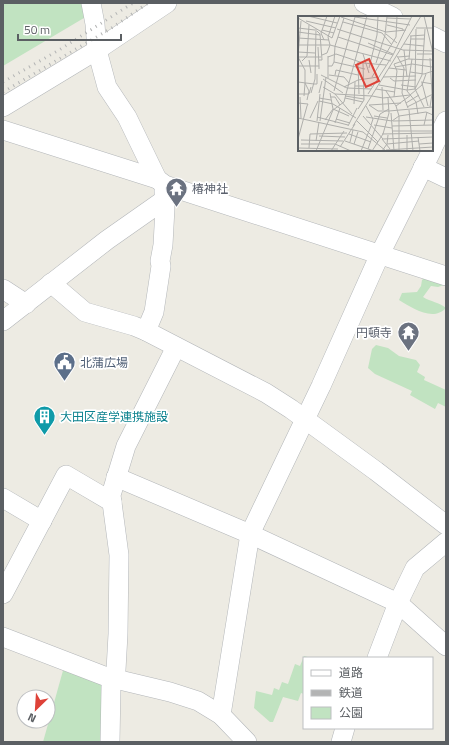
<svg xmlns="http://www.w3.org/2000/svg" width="449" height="745" viewBox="0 0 449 745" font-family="'Titillium Web','Noto Sans JP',sans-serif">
	<rect width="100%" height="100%" fill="#edebe3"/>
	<!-- green -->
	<g fill="#c1e3c1">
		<path d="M3 3H85L89 15 3 66Z"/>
		<path d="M426 276 444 285 438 287 431 286 423 297C431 302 439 302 446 308 433 322 412 308 399 300L402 293 417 292 421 286 422 280Z"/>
		<path d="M376 345 388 348 399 356 416 360 420 365 417 372 425 377 424 380 446 390V407L438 403 435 409 410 395 412 391 375 374 368 368 372 349Z"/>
		<path d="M304 656 311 658H304V694L301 693 298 701 283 697 273 722H270L254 708 256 691 272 695 274 688 279 690 282 682 288 684 295 664 300 666Z"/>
		<path d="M64 667 107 686 104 742H43Z"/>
	</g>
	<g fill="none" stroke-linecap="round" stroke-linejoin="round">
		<defs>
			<g id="minor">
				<path d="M91 3 95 24 97 50 107 87 127 117 157 179"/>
				<path d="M364 3 393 17"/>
				<path d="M432 36 446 43"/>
				<path d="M3 107 97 50 167 3"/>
				<path d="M3 130 157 179 165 185 446 276"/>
				<path d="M432 149 446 121"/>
				<path d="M423 167 446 178"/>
				<path d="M51 283 85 312 134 326 146 331 266 393 291 409 376 471 446 525"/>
				<path d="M3 289 26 304"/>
				<path d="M3 321 107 240 164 200"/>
				<path d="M146 331 154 312 161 266 160 261 163 245 165 208 164 191"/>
				<path d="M116 477 250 534 398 603 446 646"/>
				<path d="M3 498 42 521"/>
				<path d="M3 594 66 475 112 502"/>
				<path d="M3 637 107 677 170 692 198 701 221 715 247 742"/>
				<path d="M377 658 398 603 415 568 446 542"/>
				<path d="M221 715 250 534 321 386 380 254 432 150"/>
				<path d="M110 742 111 687 116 670 118 634 119 555 111 495 126 446 176 347"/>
				<path d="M341 742 345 728"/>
			</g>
		</defs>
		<!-- minor casing -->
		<use href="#minor" stroke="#b3b6b9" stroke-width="20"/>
		<!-- minor -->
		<use href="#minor" stroke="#fff" stroke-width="19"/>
		<!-- rail -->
		<g stroke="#b3b4b4" stroke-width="3" stroke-dasharray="1 5" stroke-linecap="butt">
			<path d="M3 82 59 50 133 3"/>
			<path d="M3 92 110 29 148 3"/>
		</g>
	</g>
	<!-- icons -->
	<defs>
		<symbol id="temple-pin" viewBox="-11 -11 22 30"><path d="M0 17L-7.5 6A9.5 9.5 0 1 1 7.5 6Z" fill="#6b7280" stroke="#fff"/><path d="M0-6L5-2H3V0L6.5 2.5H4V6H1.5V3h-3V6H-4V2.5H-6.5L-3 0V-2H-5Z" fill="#fff"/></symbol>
		<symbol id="civic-pin" viewBox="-11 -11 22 30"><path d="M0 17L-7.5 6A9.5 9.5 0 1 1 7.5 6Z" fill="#5c6f8a" stroke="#fff"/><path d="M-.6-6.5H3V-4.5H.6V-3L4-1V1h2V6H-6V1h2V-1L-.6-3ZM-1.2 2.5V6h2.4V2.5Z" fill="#fff"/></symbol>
		<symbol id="building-pin" viewBox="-11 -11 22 30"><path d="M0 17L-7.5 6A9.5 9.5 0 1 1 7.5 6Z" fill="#0f9aa8" stroke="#fff"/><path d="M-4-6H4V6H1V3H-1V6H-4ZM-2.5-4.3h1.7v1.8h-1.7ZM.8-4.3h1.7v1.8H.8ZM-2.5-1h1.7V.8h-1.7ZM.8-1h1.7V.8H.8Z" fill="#fff"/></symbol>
	</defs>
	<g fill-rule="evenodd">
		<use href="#temple-pin" x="164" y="176" width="25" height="34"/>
		<use href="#temple-pin" x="396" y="320" width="25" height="34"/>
		<use href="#civic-pin" x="52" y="350" width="25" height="34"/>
		<use href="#building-pin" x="32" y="404" width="25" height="34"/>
	</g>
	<g text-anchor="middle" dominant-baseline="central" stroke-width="3.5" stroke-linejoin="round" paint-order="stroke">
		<!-- worship labels -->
		<g font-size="12" fill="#5b616d" stroke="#fff" text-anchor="start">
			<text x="192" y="188">椿神社</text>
			<text x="392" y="332" text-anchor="end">円頓寺</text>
		</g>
		<!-- service labels -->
		<g font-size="12" fill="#4e5e75" stroke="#fff" text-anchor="start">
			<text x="80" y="362">北蒲広場</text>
		</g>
		<!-- culture labels -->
		<g font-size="12" fill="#0d838f" stroke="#fff" text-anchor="start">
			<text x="60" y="416">大田区産学連携施設</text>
		</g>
	</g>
	<!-- overview -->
	<g transform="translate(298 16)">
		<rect width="135" height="135" fill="#edebe3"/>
		<path fill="none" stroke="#afafac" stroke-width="1" d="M10 0 39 7M126 0 135 37M43 1 88 16 108 14M57 1 112 9M0 2 34 22 42 0M89 2 113 3M8 5 38 12M45 6 84 17 93 28M89 9 105 13V15M0 12 17 14M118 12H135M39 13 105 34 135 35M24 14 36 17M19 15 22 18 24 44H21M0 16 22 19M88 18 99 27M112 20 127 19M40 21 95 39M0 22 31 24M113 23H127M26 24 23 17 29 0M70 27 95 38M106 28 126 30M1 29H32M32 29 93 45M20 31 21 50M106 34 109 61M0 36 17 37M65 38 71 57M119 38H135M24 39 29 37 32 29 30 21 37 0M0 40 3 5M99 40 106 52 104 77 110 92M0 41 7 54V67L11 75 9 84M1 41H23M30 41 38 38 65 47 88 49M100 41 112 40M125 42 124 59 117 73 126 91M125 42 127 13M111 43 113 20M114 43 109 75 118 86 120 98M11 44 13 57M4 45 9 40 11 9M36 46 37 30 46 2M60 46 61 78M78 47 87 19 89 0M96 48 110 43 135 44M96 48 99 55 96 81M0 50H21V53M30 50H34L36 46 67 53M97 51 114 48 134 51M71 52 79 19 80 0M91 52 108 54M112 56 126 58 135 55M23 59 49 72 73 73M31 59 46 61 51 67M37 59 38 54 60 59M74 61 98 21 99 0M85 61 118 60M30 62V40M92 62 96 65 118 64M25 63 45 77M0 66 16 68M123 66 135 68M124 67 130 90M15 68H19V58M81 69 109 74 117 73 118 13M103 69 118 71M57 70H74M25 71 37 78 74 80M46 71 60 64 80 61M84 71 85 94M78 73 97 76M36 75 57 1M88 75 98 90 101 100V135M13 77 17 63 18 13M21 77 24 65M32 77 35 93 51 100M0 78H11L13 71M37 78 54 98M48 78 69 0M70 78 95 39 114 0M6 80 7 67M47 80 66 83M74 80 85 82 112 79 124 69 128 58M2 81 3 102M32 81H37L42 89M21 82 33 84M47 82 65 86M21 85 35 88 58 102M0 87 10 88 9 90M108 87 121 79M56 88 57 66M71 89 103 87M71 89 80 95H91M68 90 75 103 73 109M98 90 113 79M109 91 135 78M132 91 134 78 132 42M60 93 66 84 65 47M111 94 115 135M91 95 135 91M93 97 96 135M65 100 85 123 135 121M76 100 89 102M19 101 50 109M68 101 94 105 101 100 128 96 135 99M0 102 65 116 88 135M12 102 20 85M38 103 52 107M27 104 35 93M19 105 22 78M22 105 28 61M59 105 80 126M95 105 135 104M37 107 42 92M76 109 94 112M126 109 129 96M50 110 59 92M55 110 123 0M94 110 135 109M94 115H135M51 118 73 126M84 118 135 117M109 119V135M21 120 47 121M120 121 122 135M0 123 9 90M84 123 92 133M3 124 45 125M18 125 21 106M47 125 76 135M52 126 55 114M3 128H37L53 135M56 128 60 116M89 128 121 125M121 128 135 127M42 131 57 108M0 132 40 133M11 132 12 118 49 117M70 133 82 98 91 93M88 134 135 131M18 135 35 94 46 86 48 78M33 135 46 115M63 135 73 110M74 135 85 118 91 97 90 82M84 135 89 128 90 119"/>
		<path fill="#de4238" fill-opacity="0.15" stroke="#de4238" stroke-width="2" d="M71 43 81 65 68 71 58 49Z"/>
		<rect width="135" height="135" fill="none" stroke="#5b5f63" stroke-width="2"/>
	</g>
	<!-- border -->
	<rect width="449" height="745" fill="none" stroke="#5b5f63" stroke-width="8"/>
	<!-- legend -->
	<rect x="303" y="657" width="130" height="72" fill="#ffffff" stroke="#bdbfc1"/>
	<rect x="311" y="670" width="20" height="6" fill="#ffffff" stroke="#bdbfc1"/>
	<text x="339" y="677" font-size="12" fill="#5b5f63">道路</text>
	<rect x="311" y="690" width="20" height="6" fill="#b3b4b4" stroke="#bdbfc1"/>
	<text x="339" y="697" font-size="12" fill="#5b5f63">鉄道</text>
	<rect x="311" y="707" width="20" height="12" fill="#c1e3c1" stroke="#bdbfc1"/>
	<text x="339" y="717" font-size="12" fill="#5b5f63">公園</text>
	<!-- north arrow -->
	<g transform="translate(36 709) rotate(205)"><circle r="19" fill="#ffffff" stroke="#bdbfc1"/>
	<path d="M0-3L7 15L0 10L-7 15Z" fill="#de4238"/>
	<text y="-6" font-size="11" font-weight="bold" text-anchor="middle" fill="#5b5f63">N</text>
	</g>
	<!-- scale -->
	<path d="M18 34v6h103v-6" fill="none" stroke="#5b5f63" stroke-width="2"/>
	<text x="24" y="34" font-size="12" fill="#5b5f63" stroke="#ffffff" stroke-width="3" paint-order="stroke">50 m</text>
</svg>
